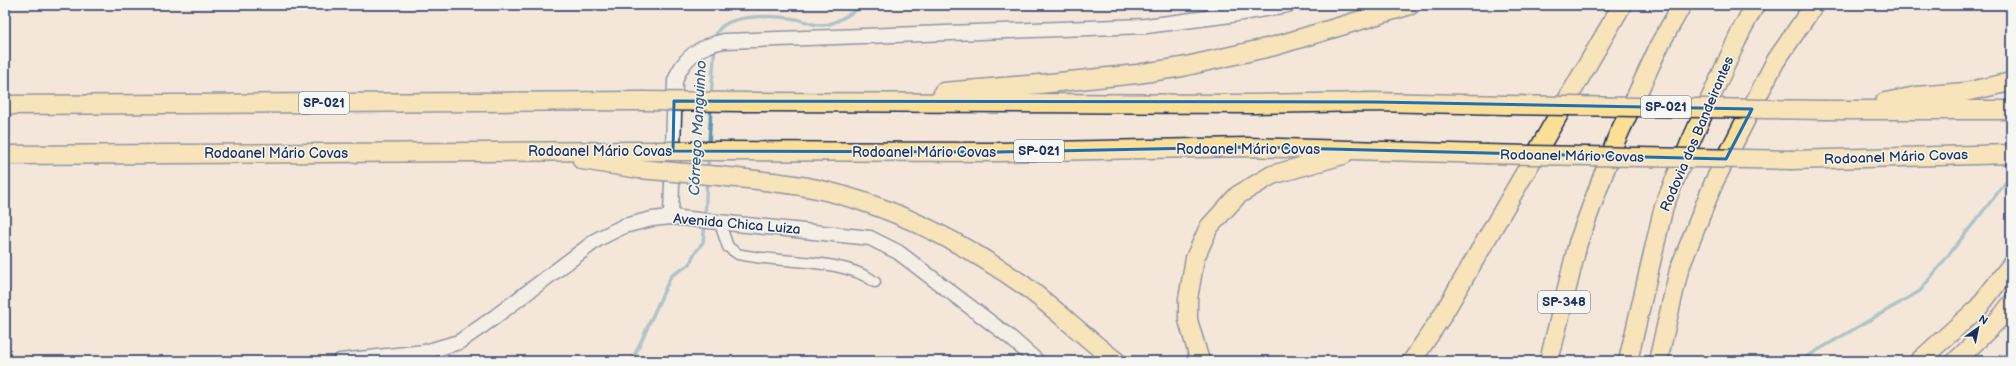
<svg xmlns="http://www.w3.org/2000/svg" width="2016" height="366" viewBox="0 0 2016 366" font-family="'Balsamiq Sans',sans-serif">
	<rect width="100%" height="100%" fill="#f4e7da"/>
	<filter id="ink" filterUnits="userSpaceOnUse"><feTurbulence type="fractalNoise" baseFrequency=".025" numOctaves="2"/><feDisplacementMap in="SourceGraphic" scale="8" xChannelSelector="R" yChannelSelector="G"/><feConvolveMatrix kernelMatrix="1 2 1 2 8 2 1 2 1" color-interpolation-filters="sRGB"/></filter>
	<g filter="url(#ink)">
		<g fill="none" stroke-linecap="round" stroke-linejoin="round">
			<!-- stream -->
			<g stroke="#5f98b0" stroke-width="3.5">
				<path d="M715 40C717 11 776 16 796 19 805 21 814 26 823 25 837 24 853 11 865 5"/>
				<path d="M711 96 715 46"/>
				<path d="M709 146 711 106"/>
				<path d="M708 170V156"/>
				<path d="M705 218 707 180"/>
				<path d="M632 361 671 276 690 264 693 256 703 242 705 224"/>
				<path d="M1799 361 1920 291 2011 176"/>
			</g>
			<defs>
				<path id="street" d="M719 221 728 247 738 254C779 264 842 257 875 282"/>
				<g id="secondary">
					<path d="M671 217 675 81C683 57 700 46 724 41L1146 26 1231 15 1288 5"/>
					<path d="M340 361 425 352 459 342 492 319 598 239 624 226 652 219 671 217 870 238 898 252 1011 338 1037 361"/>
				</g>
				<g id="highway">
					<path d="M943 92 1040 84 1137 74 1182 67 1275 46 1411 5"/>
					<path d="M745 102 1254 104 1374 102 1507 105"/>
					<path d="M1885 102 1916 96 1965 92 2011 82"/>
					<path d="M5 105 642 101"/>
					<path d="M1826 110H2011"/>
					<path d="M720 151 999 152 1247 147 1486 154"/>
					<path d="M5 155 638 151"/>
					<path d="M582 160 639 169"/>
					<path d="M1792 160 2011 154"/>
					<path d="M720 176C752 180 785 182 817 189 891 205 960 241 1022 284 1055 308 1084 337 1116 361"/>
					<path d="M1200 361 1188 320V299L1195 258 1209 227 1238 195 1272 175 1343 155"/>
					<path d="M1412 361 1442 316 1622 5"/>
					<path d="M1549 361 1578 243 1616 140 1661 42 1682 5"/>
					<path d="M1628 361 1664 206 1690 143 1742 29 1755 5"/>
					<path d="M1658 361 1679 270 1714 182 1775 62 1814 5"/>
					<path d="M1919 361 1978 308 2011 265"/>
					<path d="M1956 361 2002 316 2011 304"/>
				</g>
			</defs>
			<!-- street casing -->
			<use href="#street" stroke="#1b2f5e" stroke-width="13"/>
			<!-- secondary casing -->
			<use href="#secondary" stroke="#1b2f5e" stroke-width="17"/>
			<!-- highway casing -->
			<use href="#highway" stroke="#1b2f5e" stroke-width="21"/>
			<!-- street -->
			<use href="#street" stroke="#f6f6f2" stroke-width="10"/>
			<!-- secondary -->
			<use href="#secondary" stroke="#f6f6f2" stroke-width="14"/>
			<!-- highway -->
			<use href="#highway" stroke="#fbdf96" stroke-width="18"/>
			<defs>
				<g id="highway-bridge">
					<path d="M642 101 745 102"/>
					<path d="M1507 105 1826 110"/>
					<path d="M638 151H720"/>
					<path d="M1486 154 1792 160"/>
					<path d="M639 169 720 176"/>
				</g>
			</defs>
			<!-- highway-bridge casing -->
			<use href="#highway-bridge" stroke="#1b2f5e" stroke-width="21" stroke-linecap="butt"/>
			<!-- highway-bridge -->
			<use href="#highway-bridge" stroke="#fbdf96" stroke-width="18"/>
		</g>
	</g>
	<!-- marked area -->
	<path d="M0 0H2016V366H0ZM674 101 1374 102 1752 109 1726 159 1247 147 999 152 673 151Z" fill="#f4e7da" fill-opacity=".55" fill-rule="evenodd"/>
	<path fill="none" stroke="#1f6fb2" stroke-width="3" stroke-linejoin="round" d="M674 101 1374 102 1752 109 1726 159 1247 147 999 152 673 151Z"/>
	<g text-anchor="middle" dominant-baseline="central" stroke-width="3" stroke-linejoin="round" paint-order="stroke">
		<!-- shield labels -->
		<g fill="#f6f6f2" stroke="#5d6b8a" stroke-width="1">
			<rect x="299" y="92" width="50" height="22" rx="3"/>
			<rect x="1641" y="96" width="50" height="22" rx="3"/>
			<rect x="1014" y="140" width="50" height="22" rx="3"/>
			<rect x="1538" y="291" width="52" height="22" rx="3"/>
		</g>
		<g font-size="13" font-weight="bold" fill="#1b2f5e">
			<text x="324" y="103">SP-021</text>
			<text x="1666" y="107">SP-021</text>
			<text x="1039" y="151">SP-021</text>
			<text x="1564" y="302">SP-348</text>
		</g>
		<!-- street labels -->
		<g font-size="14" fill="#1b2f5e" stroke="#f6f6f2">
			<text transform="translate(1697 134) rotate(-67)">Rodovia dos Bandeirantes</text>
			<text x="1248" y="149">Rodoanel Mário Covas</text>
			<text x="600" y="151">Rodoanel Mário Covas</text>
			<text x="924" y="152">Rodoanel Mário Covas</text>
			<text x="276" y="153">Rodoanel Mário Covas</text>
			<text transform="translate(1572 156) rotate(1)">Rodoanel Mário Covas</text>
			<text transform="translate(1896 157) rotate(-2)">Rodoanel Mário Covas</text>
			<text transform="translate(737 224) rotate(5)">Avenida Chica Luiza</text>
		</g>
		<!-- water labels -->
		<g font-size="15" font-style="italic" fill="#385b80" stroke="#f6f6f2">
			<text transform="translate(698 128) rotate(-87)">Córrego Manguinho</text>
		</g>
	</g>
	<!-- margin -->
	<rect width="2016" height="366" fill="none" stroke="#f6f6f2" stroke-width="20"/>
	<rect x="10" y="10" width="1996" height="346" fill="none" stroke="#1b2f5e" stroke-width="1.5" filter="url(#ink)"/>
	<!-- north arrow -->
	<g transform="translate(1978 328) rotate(33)" stroke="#f6f6f2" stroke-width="3" paint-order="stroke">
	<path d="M0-3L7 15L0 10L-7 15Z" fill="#1b2f5e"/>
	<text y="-6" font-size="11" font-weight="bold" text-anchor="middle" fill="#1b2f5e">N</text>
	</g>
</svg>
